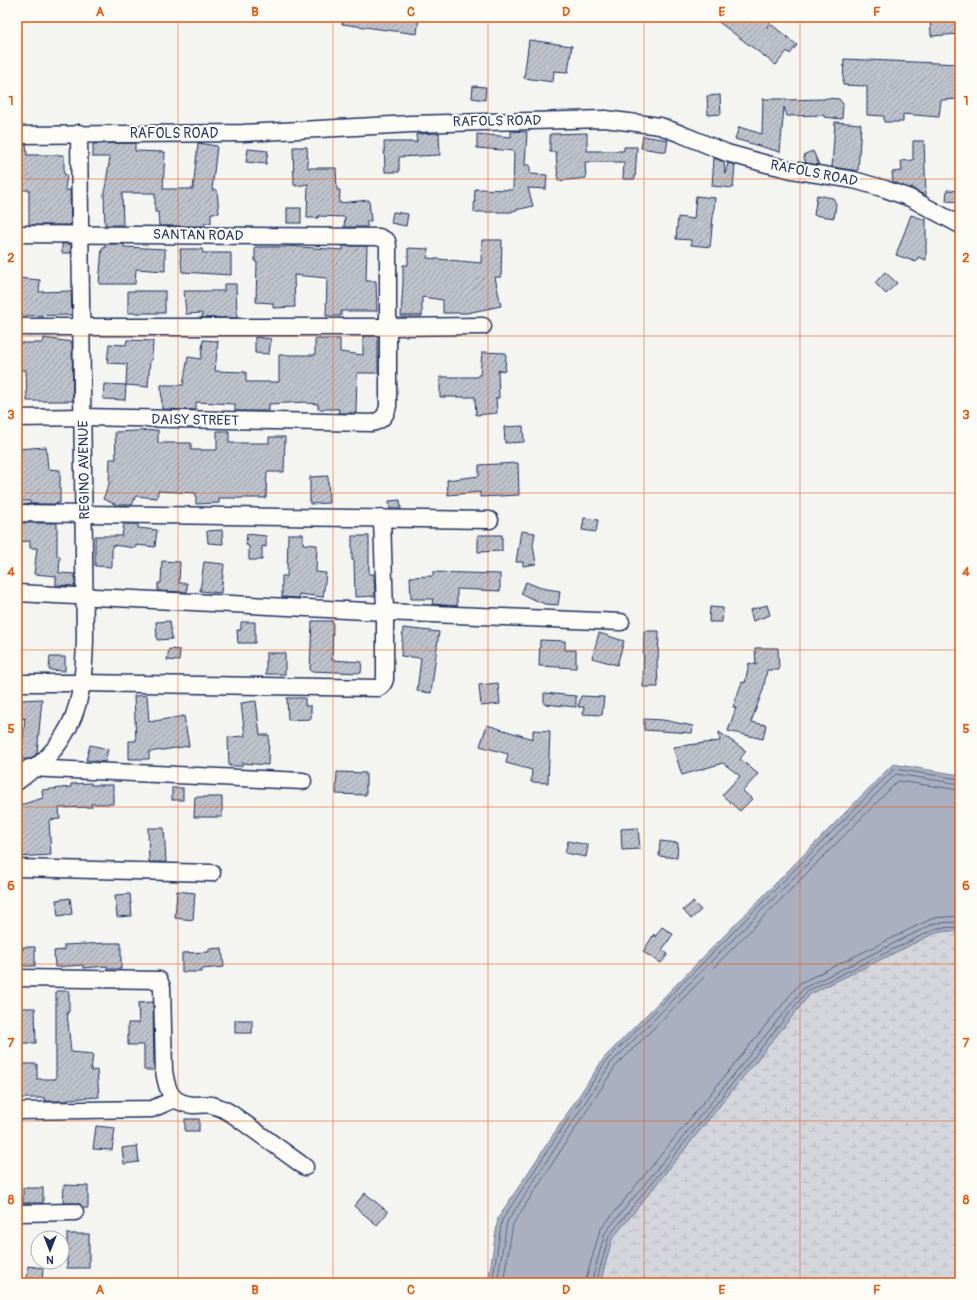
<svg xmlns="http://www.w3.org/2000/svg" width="977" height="1300" viewBox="0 0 977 1300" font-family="Pangolin,sans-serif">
	<defs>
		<pattern id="wetland-marsh" width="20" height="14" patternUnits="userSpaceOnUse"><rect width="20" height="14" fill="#d4d6db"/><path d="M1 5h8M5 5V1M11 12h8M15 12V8" fill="none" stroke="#b5b8be"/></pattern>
		<pattern id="building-hatch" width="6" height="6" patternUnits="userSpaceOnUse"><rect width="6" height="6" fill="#bfc3cc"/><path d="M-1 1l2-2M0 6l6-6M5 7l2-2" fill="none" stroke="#9a9fa9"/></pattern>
	</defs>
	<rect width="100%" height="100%" fill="#f4f4f1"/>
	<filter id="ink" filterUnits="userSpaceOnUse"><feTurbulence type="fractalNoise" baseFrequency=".025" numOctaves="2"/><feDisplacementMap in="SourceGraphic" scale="8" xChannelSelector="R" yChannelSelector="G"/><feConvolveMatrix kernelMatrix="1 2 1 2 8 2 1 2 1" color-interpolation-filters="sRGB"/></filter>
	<g filter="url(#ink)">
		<!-- wetland -->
		<path fill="url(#wetland-marsh)" stroke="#78829c" d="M939 931H960V1283H600L612 1239 810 994Z"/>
		<!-- water -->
		<path fill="#aab0bf" stroke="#717c98" d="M893 764 960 775V931H939L810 994 612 1239 600 1283H488L498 1218 604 1058Z"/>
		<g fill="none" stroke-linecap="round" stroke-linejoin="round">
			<!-- shore -->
			<g stroke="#546385" stroke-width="1">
				<path d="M492 1283 502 1220 607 1060 894 769 960 779"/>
				<path d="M497 1283 507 1222 611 1063 896 774 960 784"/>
				<path d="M503 1283 513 1224 615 1067 898 781 960 790"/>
				<path d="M585 1283 600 1230 800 983 933 918 960 916"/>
				<path d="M591 1283 605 1233 804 988 935 923 960 922"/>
				<path d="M596 1283 609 1236 807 991 937 928 960 927"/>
			</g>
		</g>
		<!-- building -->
		<g fill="url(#building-hatch)" stroke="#1b2f5e">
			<path d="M342 17H419L417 34 342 24Z"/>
			<path d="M712 17H775L767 27 769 28 772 25 797 45 790 54 787 51 776 65Z"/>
			<path d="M930 17H960V34L931 36Z"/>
			<path d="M529 40 572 46 568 72 554 71 553 82 524 78Z"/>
			<path d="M844 59 960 64V99L941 100 939 117 903 114V122H884V116L867 115V86L843 85Z"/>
			<path d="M473 86 486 87 485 100 472 98Z"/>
			<path d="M720 95 721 114 708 115 707 96Z"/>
			<path d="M826 98 839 99 843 104 842 119 824 117V115L787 116 784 107 780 152 735 139 739 127 762 134 763 99H784V100L825 99Z"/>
			<path d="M835 122 861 124 858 171 832 167Z"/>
			<path d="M511 131 527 132 525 165H530V174L547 175 546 189 528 188 533 206 512 211V212H474L475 189 513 190 514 151 477 148V134L511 137Z"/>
			<path d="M439 133 440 155 399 157V172H385L384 142H417L416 134Z"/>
			<path d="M587 133V151H624V147H637L635 179H623L624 162H585L586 178 558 181 556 152H550V134Z"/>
			<path d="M643 136 668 140 666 152 641 148Z"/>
			<path d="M913 141H924L926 196 913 189V187L909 188 893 182 892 172 902 171 901 161 913 160Z"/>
			<path d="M135 143V151L165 152 163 189H193L198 143 217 146 212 190H217L219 213H211V223H205V226H159L158 212H155V193H122L123 225H105L104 195 110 157H93V144Z"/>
			<path d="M17 144H26L27 155H64V174L67 175 65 190H70L71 225H29V190H17Z"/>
			<path d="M293 147H307L308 168H336L337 190H340L339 203 369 200 371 221H367V227H344L345 217 318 216V218H307L308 184 296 186 294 185Z"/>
			<path d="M248 149 268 151 266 164 246 162Z"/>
			<path d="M813 151 819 165 806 163 804 158 805 154Z"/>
			<path d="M714 158 724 162 725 174 728 163 735 165 733 188 712 186Z"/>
			<path d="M947 190 960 191 959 202 946 201Z"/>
			<path d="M817 195 833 198 836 204 834 218 814 215Z"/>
			<path d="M696 196 715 198 710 247 691 245V240L676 239 678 217 694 219Z"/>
			<rect x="287" y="208" width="14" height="15"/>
			<path d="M393 212 408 214 406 226 391 223Z"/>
			<path d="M911 215 926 220V260L918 257 916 262 896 255Z"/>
			<path d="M482 240H502L501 277H495L501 306 467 313H443V300L422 297V316H401L403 282V265H408V248L428 249 427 258 481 263Z"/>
			<rect x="62" y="244" width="9" height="9"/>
			<path d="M105 244H124V247L165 249V271L136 269 135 284H99L102 248H105Z"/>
			<path d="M286 246 343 250V246H367L366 281H376L377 311H341V316H326L327 278 294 275 295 307 273 308V303L256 302 257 262H255V247H285Z"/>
			<path d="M180 249H202L203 253H231V275L182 272Z"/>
			<path d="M885 272 897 283 886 294 875 283Z"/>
			<path d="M17 278 40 280 39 292 71 291 72 315 17 316Z"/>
			<path d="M224 284H236L237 318H202V313L186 314 184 291H224Z"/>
			<rect x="128" y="291" width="37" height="22"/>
			<path d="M363 336H378V373H357L356 413H338L339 409H318V404L306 403V402L269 404V411H235V404L196 402V410L162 409 161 385H183L188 357 201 359 203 340 218 341 215 371 246 372V382H279V355H315V339H340V352L363 355Z"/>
			<path d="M255 337 271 339 269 354 255 353Z"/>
			<path d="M44 338 72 342 73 401H27L26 370H17V343H43Z"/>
			<path d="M127 340 153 341 152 360H150L148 387 126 385 127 364 107 363 109 344 126 345Z"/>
			<path d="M482 352 506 353 505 371 498 370 499 398H496L497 413 476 415 475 397H440V377H478V375H480Z"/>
			<path d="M104 384 126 385 125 400 103 399Z"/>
			<path d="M523 426 524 442 505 443 504 427Z"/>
			<path d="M158 430V443H191V450H217V431H229V443H269V437H285L284 472H267L266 498H219V503L196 504V493L158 491 157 498 136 496 132 505H117L103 499 109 484 110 459H116L115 432Z"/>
			<path d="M46 447 48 469 60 470V503H57V504H30V501H17V449Z"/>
			<path d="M518 463 519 495 480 497V492L448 495 447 480 479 476V465Z"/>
			<path d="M328 476 329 503 310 504V477Z"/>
			<path d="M400 500 401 509H390L389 501Z"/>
			<path d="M584 518 598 520 596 532 582 530Z"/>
			<path d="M17 523H57V556H60L59 573 75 574V586L56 585V576L34 574 37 548H30V541L17 542Z"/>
			<path d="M124 524H138V528L157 530 155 547 136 545V548L112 545V567L95 566V536H122Z"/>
			<path d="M222 530 223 544 208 543 207 531Z"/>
			<path d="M521 531 535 533 533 545 536 564 523 566V562H516Z"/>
			<path d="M247 534 266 536V547L262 546V560H249V546L246 545Z"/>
			<path d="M288 534H303V544L317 545 316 572 326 573 323 597 299 594V598L282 597V576H287Z"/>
			<path d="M478 535H502V551L478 552Z"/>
			<path d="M352 536H369V574H374L375 596 355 597 354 560H352Z"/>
			<path d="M162 561 180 562 179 583H187V592L158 591V583H161Z"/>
			<path d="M204 562 224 564 221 593 200 591Z"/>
			<path d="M433 572 500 574V591L457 589V606L432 604 433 599H411L410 577 433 576Z"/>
			<path d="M526 582 541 588 560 591 558 605 545 604 521 594Z"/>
			<path d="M767 605 770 615 753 621 750 610Z"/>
			<path d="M710 607 723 608 722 622H709Z"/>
			<path d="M170 621 172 639 157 640 156 622Z"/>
			<path d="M312 621H333L332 660 362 662 361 673 310 671Z"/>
			<path d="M241 622H255V643H238L237 630H241Z"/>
			<path d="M403 628 439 632 431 693 417 691 421 658 401 656Z"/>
			<path d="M644 631H659L658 660H657L658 687H643Z"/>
			<path d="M599 633 624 641 617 665 592 658Z"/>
			<path d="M540 640 565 641V650H576V668L539 666Z"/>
			<path d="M755 648H778L779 670H767L763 690 751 722 766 725 763 739 728 731 736 708 733 707 742 682 745 683 749 663 756 665Z"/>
			<path d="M169 649 180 650 179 661 167 660Z"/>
			<rect x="266" y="653" width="19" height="21"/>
			<path d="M50 657H65V671L49 670Z"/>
			<path d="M498 683 500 704 481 706 479 685Z"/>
			<path d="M544 693 576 696V707L544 704Z"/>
			<path d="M147 695 149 722 184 716 189 746 149 752V759H129V741H136L134 696Z"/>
			<path d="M581 696 604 697 602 715 583 714 584 707H578Z"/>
			<path d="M287 698H305V706H311V719L288 720Z"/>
			<path d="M42 699 37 753 31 759H21L25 718 22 719 21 700Z"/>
			<path d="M256 701 260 735H269L268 765 242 763V766H229L228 737 245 736 241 703Z"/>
			<path d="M644 719 663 720 693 726 692 733 644 730Z"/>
			<path d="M487 725 533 739V730L550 731 548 783 531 782 532 770 506 763 508 754 480 746Z"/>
			<path d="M719 732 746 751 740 759 758 774 743 791 752 799 740 811 722 795 740 776 723 763 682 775 673 747 720 741Z"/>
			<path d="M90 745 108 749 105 762 86 760Z"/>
			<path d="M337 772 366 773V795L336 794Z"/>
			<path d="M91 783V785H113V804H91L92 807 59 808 60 819 49 820 51 855 17 857V806L43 798 42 790 71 787V784Z"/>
			<rect x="172" y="788" width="11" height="12"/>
			<path d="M195 797H222V817H194Z"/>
			<path d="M148 828H164L166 862H149Z"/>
			<path d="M638 828 640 849 622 850 621 829Z"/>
			<path d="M568 841 588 845 586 857 565 853Z"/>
			<path d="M660 841 678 843 677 858 659 856Z"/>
			<path d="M177 891 195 893 193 920 175 918Z"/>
			<path d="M130 894 132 916 117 917 115 895Z"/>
			<path d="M70 898 72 914 58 916 56 900Z"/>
			<path d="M693 902 701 910 691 919 683 910Z"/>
			<path d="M662 927 673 934 662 950 668 954 661 963 643 952 654 934 655 937Z"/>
			<path d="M107 943H121V969H107V966L83 968V965L55 967 54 951 64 950V945Z"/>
			<path d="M23 947H35V966H17V950H23Z"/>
			<path d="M222 948 224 967 202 969V972H182V953L209 952V949Z"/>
			<path d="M56 991H69V1012H67L71 1052 93 1054 91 1071 97 1070 99 1097 68 1099V1101H45V1098H17V1064H37V1079H56Z"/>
			<path d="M153 1002 154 1070H144V1045H128V1023H139L138 1003Z"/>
			<path d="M17 1008H35L36 1043H17Z"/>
			<rect x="235" y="1020" width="17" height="13"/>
			<rect x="185" y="1119" width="14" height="12"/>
			<path d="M96 1126 115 1128 112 1150 93 1149Z"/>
			<path d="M137 1146 139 1162 124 1164 122 1148Z"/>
			<path d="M64 1185 88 1186V1208H83L80 1204 75 1203H63Z"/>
			<rect x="23" y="1188" width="20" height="15"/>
			<path d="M365 1193 388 1212 377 1225 354 1206Z"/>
			<rect x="67" y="1234" width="22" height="34"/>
			<path d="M28 1266 43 1268 42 1283H27Z"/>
		</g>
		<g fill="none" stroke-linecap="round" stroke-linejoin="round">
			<defs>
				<g id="minor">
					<path d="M17 135 243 133 411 124 605 119 660 126 681 134 727 153 767 164 792 170 854 180 885 189 910 198 960 225"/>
					<path d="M17 234 379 237 387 241 388 246V406C386 416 382 421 372 423L83 417 17 418"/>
					<path d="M17 327H389L483 326"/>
					<path d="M17 513 490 520"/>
					<path d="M17 593 385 612 621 622"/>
					<path d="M17 683H83L378 688C382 686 384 684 385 679V612L382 518"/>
					<path d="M29 768 303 781"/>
					<path d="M17 782C34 769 52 755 63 737 82 708 84 674 85 640L79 133"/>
					<path d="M17 868 212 873"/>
					<path d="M17 978 159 980 162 987 164 1071C167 1091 171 1103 193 1105 200 1105 206 1104 212 1105 220 1107 226 1110 232 1114L305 1167"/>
					<path d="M17 1111 152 1109 175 1099"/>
					<path d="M17 1213 75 1212"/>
				</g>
			</defs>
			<!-- minor casing -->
			<use href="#minor" stroke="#1b2f5e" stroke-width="19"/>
			<!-- minor -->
			<use href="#minor" stroke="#fdfcf7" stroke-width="16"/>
		</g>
	</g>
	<!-- grid -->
	<path fill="none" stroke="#e8590c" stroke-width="1" stroke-opacity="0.55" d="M178 17V1283M333 17V1283M488 17V1283M644 17V1283M800 17V1283M17 179H960M17 336H960M17 493H960M17 650H960M17 807H960M17 964H960M17 1121H960"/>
	<g text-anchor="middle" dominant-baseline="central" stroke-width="4" stroke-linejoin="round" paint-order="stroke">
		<!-- street labels -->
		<g font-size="14" fill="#1b2f5e" stroke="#fdfcf7">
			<text transform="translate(497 121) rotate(-1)">RAFOLS ROAD</text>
			<text x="174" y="133">RAFOLS ROAD</text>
			<text transform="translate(814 173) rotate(11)">RAFOLS ROAD</text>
			<text transform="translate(198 235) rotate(1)">SANTAN ROAD</text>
			<text transform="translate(195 420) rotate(1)">DAISY STREET</text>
			<text transform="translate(84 470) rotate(-91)">REGINO AVENUE</text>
		</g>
	</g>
	<!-- margin -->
	<rect width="977" height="1300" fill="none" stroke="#fdfcf7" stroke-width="44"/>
	<!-- north arrow -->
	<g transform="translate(50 1250) rotate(180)"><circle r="19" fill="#fdfcf7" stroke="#a3aaba"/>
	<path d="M0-3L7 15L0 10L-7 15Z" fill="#1b2f5e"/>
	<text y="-6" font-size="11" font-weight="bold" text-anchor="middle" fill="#1b2f5e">N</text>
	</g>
	<rect x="22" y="22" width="933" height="1256" fill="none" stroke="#e8590c" stroke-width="1.5"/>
	<g font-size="13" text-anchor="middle" font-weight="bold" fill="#e8590c">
		<text x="100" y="16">A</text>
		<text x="255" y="16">B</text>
		<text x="411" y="16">C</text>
		<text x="566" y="16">D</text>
		<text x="722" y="16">E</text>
		<text x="877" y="16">F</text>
		<text x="11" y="105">1</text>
		<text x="966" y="105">1</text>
		<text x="11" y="262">2</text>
		<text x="966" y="262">2</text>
		<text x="11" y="419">3</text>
		<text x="966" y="419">3</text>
		<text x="11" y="576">4</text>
		<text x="966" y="576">4</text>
		<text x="11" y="733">5</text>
		<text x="966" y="733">5</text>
		<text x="11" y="890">6</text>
		<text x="966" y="890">6</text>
		<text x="11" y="1047">7</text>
		<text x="966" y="1047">7</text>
		<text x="11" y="1204">8</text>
		<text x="966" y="1204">8</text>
		<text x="100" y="1294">A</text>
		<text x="255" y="1294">B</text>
		<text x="411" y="1294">C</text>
		<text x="566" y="1294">D</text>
		<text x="722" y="1294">E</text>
		<text x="877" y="1294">F</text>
	</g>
</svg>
